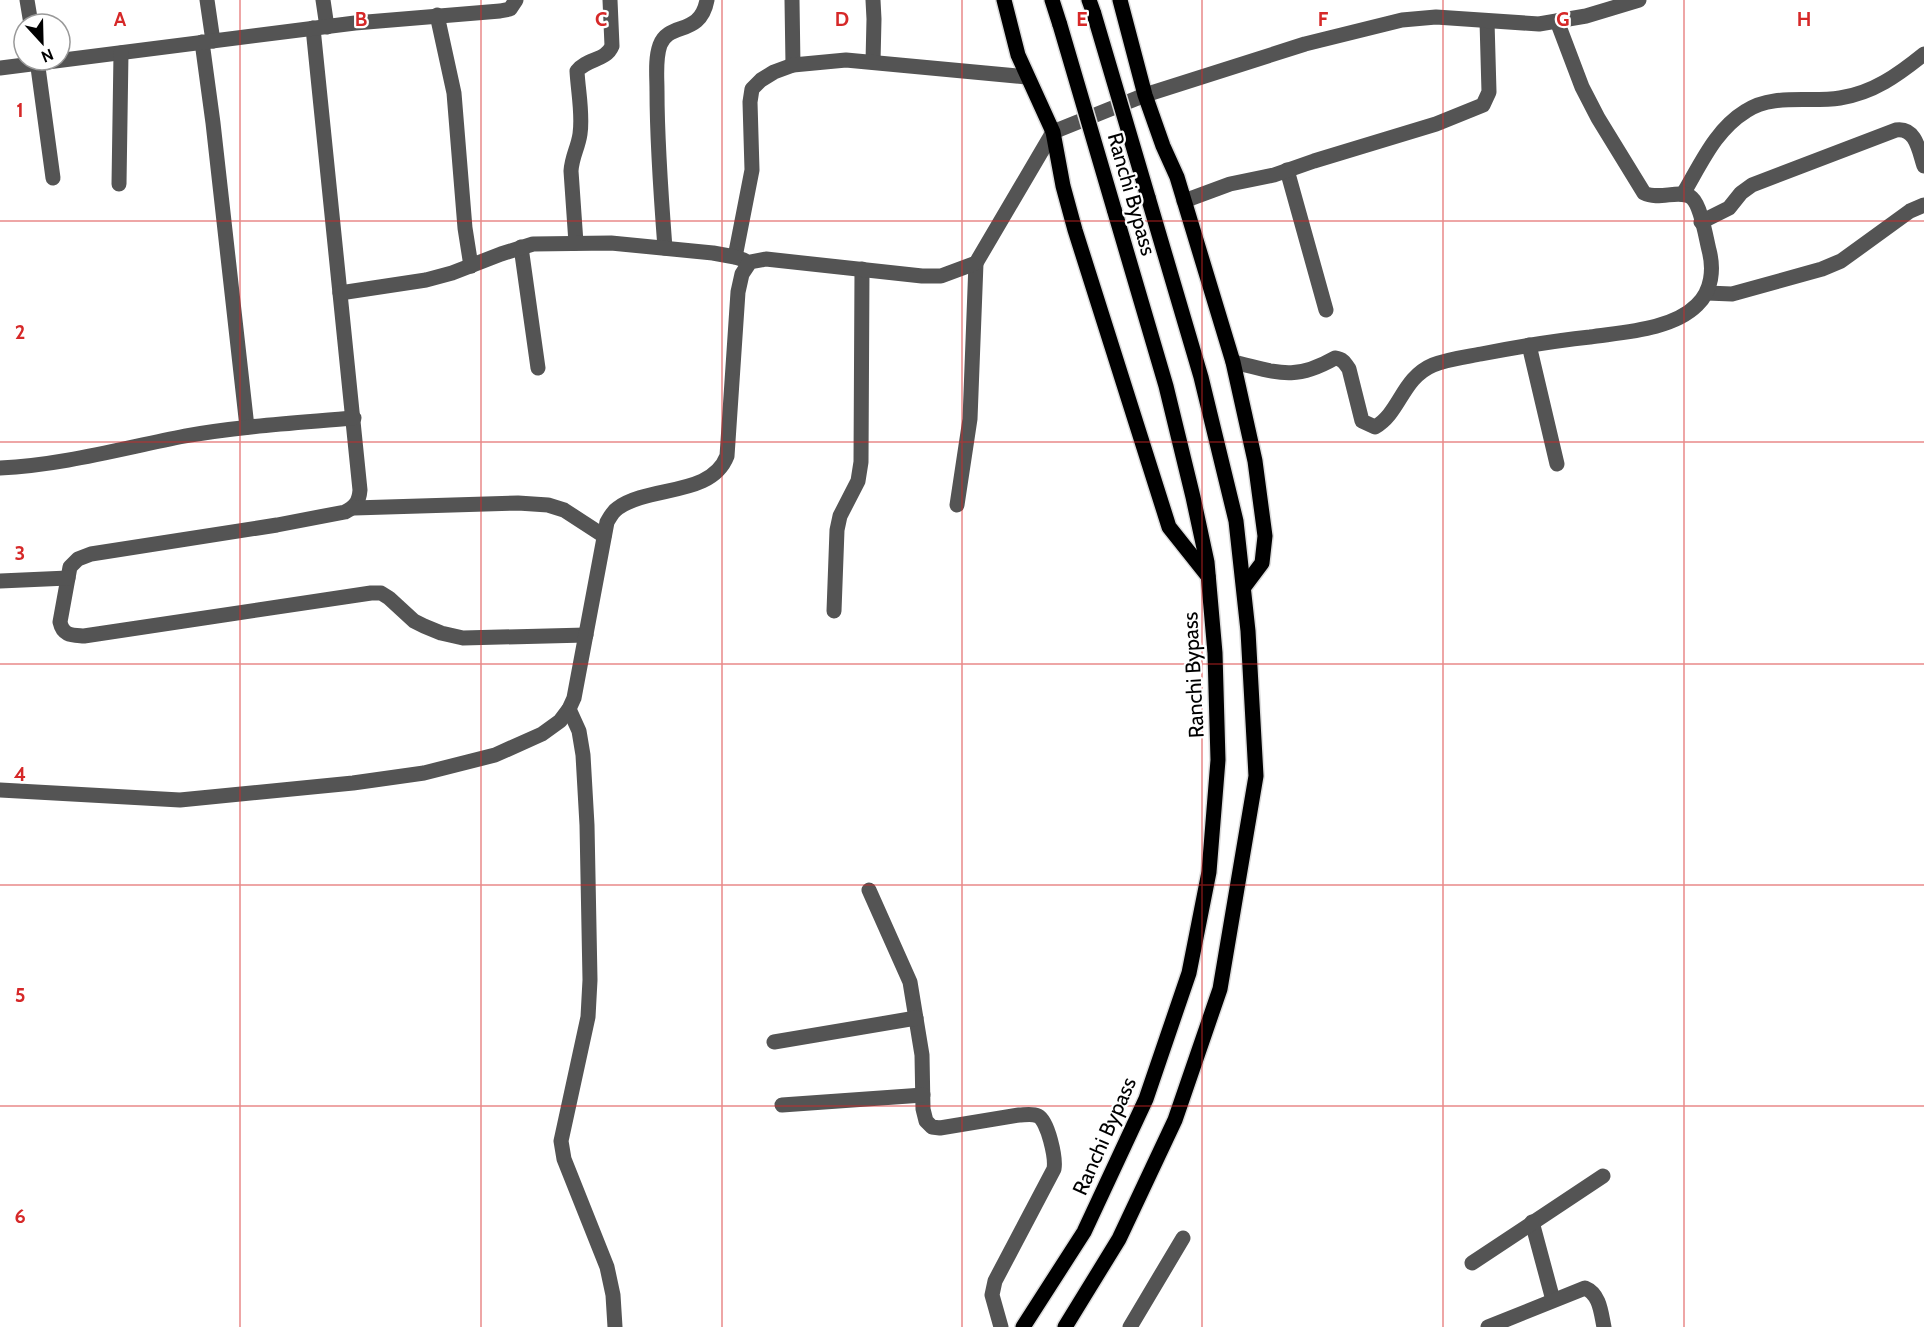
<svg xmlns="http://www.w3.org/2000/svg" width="1924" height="1327" viewBox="0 0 1924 1327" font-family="Cabin,sans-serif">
	<rect width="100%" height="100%" fill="#fff"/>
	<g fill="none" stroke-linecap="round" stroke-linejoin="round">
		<defs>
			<g id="major">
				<path d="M1004 0 1018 55 1053 132 1063 186 1075 230 1169 527 1208 576"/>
				<path d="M1052 0 1060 25"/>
				<path d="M1089 0 1094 14"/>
				<path d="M1120 0 1145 95 1163 146 1177 177 1233 362 1255 461 1265 536 1262 563 1244 587"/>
				<path d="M1023 1327 1084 1232 1146 1099 1189 973 1209 872 1218 760 1215 653 1207 562 1193 497 1166 386 1114 209"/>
				<path d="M1065 1327 1119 1239 1175 1120 1220 989 1256 776 1248 631 1236 521 1201 377 1148 197"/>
			</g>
		</defs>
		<!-- major casing -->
		<use href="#major" stroke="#dbdbdb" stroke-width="18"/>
		<!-- minor -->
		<g stroke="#545454" stroke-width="15">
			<path d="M27 0 31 24"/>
			<path d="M207 0 213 41"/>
			<path d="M323 0 327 27"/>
			<path d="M792 0 793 65"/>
			<path d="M873 0 874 19 873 62"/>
			<path d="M437 15 454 93 465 228 471 266"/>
			<path d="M313 28 360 490C359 502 355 507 345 512L277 525 91 554 78 559 70 567 60 622C63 636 72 635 84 636L371 593H381L389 598 414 621 424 626 441 633 463 638 586 635"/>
			<path d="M202 42 213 123 247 427"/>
			<path d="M37 60 53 178"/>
			<path d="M0 68 355 23 500 11 510 9 516 0"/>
			<path d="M1287 170 1326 310"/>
			<path d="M119 184 121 53"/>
			<path d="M1683 194C1701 164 1715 130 1746 111 1773 93 1809 103 1840 98 1873 93 1898 75 1924 54"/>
			<path d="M1184 201 1230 184 1274 175 1314 161 1436 124 1483 105 1489 92 1487 21"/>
			<path d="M1701 222 1729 208 1741 193 1752 185 1896 130C1916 127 1919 151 1924 166"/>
			<path d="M576 243 571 171C572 156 578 148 580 134 583 114 578 91 577 71 587 58 606 61 612 46L610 0"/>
			<path d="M521 247 538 368"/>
			<path d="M665 248C661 196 657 144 657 91 657 76 655 59 660 45 669 21 700 37 707 0"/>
			<path d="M735 257 752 170 750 102 752 89 761 80 774 72 793 65 846 60 1027 77"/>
			<path d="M340 293 426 280 452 273 501 254 533 244 611 243 713 253 735 257 744 260"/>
			<path d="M1707 293 1732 294 1822 269 1841 261 1910 211 1924 205"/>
			<path d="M1529 345 1557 464"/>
			<path d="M1233 362C1277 372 1293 382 1335 358 1343 359 1345 363 1349 369L1362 421 1375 427C1400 413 1402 378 1433 365 1448 359 1465 357 1481 354 1517 347 1553 341 1590 337 1623 332 1672 330 1697 305 1712 291 1714 269 1709 250 1706 238 1701 206 1692 198 1681 188 1659 201 1644 193L1598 118 1582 87 1557 21"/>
			<path d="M0 468C63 465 123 448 185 436 241 426 297 423 354 418"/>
			<path d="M957 505 970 419 976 263"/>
			<path d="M354 508 518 503 548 505 564 510 604 536"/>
			<path d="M0 581 68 578"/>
			<path d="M834 611 837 530 840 516 858 481 861 462 862 269"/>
			<path d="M569 709 579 731 583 755 587 825 590 980 588 1017 561 1141 564 1159 607 1267 613 1295 615 1327"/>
			<path d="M0 790 180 800 353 783 424 773 495 755 542 734 560 721 569 709 574 698 607 522C610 517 613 511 618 508 650 485 711 497 727 456L738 292 742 274 750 262 766 259 922 276H941L976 263 1053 132 1145 95 1305 44 1402 20 1436 17 1539 24 1586 16 1639 0"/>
			<path d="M869 890 910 982 922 1055 923 1109 926 1121 932 1127 940 1128 1019 1115C1024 1115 1032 1113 1038 1116 1048 1121 1056 1158 1054 1169L995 1281 992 1295 1001 1327"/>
			<path d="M774 1042 916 1018"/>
			<path d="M782 1105 923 1095"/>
			<path d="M1532 1222 1553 1300"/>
			<path d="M1472 1263 1603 1176"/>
			<path d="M1130 1327 1183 1238"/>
			<path d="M1488 1327 1585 1288C1600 1294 1601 1313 1604 1327"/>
		</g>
		<!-- major -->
		<use href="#major" stroke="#000" stroke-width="15"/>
		<defs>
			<g id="major-bridge">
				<path d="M1094 14 1148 197"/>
				<path d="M1060 25 1114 209"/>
			</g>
		</defs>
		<!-- major-bridge casing -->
		<use href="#major-bridge" stroke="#dbdbdb" stroke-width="18" stroke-linecap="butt"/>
		<!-- major-bridge -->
		<use href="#major-bridge" stroke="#000" stroke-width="15"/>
	</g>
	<!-- grid -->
	<path fill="none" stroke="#d62828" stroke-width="1.5" stroke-opacity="0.55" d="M240 0V1327M481 0V1327M722 0V1327M962 0V1327M1202 0V1327M1443 0V1327M1684 0V1327M0 221H1924M0 442H1924M0 664H1924M0 885H1924M0 1106H1924"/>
	<g text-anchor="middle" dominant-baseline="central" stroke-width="4.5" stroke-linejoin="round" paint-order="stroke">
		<!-- street labels -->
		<g font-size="21" fill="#000" stroke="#fff">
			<text transform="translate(1132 194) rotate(74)">Ranchi Bypass</text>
			<text transform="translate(1193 675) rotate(-93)">Ranchi Bypass</text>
			<text transform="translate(1104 1136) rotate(-66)">Ranchi Bypass</text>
		</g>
	</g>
	<g font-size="20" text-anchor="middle" font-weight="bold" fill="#d62828" stroke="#fff" stroke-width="4.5" stroke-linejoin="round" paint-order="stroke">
		<text x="120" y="26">A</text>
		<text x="361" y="26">B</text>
		<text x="601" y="26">C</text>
		<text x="842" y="26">D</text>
		<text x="1082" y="26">E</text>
		<text x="1323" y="26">F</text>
		<text x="1563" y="26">G</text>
		<text x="1804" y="26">H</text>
		<text x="20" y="117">1</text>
		<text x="20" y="339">2</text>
		<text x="20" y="560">3</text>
		<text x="20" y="781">4</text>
		<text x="20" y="1002">5</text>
		<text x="20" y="1223">6</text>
	</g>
	<!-- north arrow -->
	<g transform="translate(42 42) rotate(158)"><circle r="28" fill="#ffffff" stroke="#999999" stroke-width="1.5"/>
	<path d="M0-4.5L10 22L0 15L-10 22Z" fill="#000000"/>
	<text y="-9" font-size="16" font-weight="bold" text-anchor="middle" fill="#000000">N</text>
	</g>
</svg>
